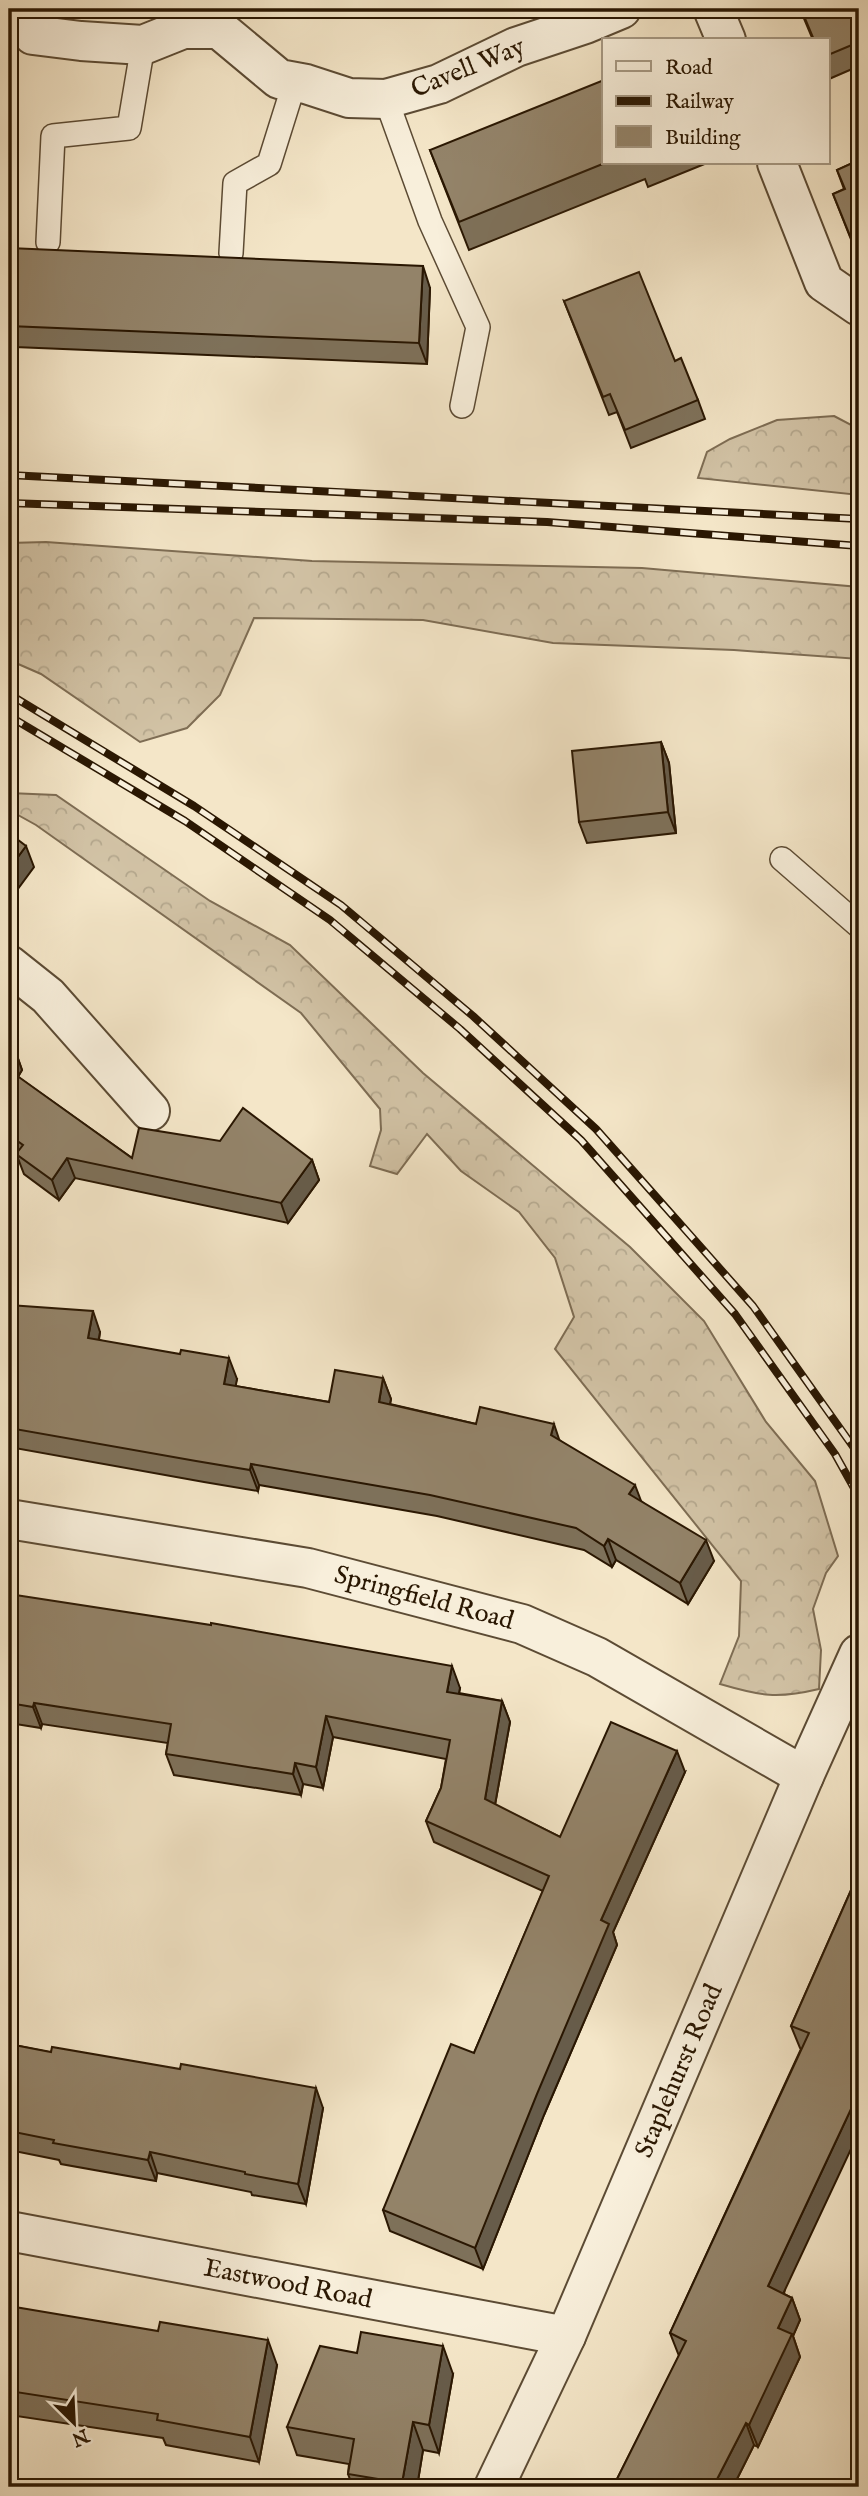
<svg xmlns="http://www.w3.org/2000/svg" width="868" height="2496" viewBox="0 0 868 2496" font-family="'IM FELL English',serif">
	<defs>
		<pattern id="forest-crowns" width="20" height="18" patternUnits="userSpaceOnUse" patternTransform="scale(1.75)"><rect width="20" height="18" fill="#d2c3a6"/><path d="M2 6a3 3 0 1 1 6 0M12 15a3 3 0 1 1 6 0" fill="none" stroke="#b4a78d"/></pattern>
	</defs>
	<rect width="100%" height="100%" fill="#f4e6c8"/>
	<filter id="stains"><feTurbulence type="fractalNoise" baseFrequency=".00286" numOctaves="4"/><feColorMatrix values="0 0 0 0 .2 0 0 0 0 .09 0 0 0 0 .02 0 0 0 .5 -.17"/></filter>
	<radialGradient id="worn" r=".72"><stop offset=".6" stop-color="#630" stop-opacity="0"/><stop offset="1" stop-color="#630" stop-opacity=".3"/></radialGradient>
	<!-- forest -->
	<g fill="url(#forest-crowns)" stroke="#7e6d54" stroke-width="2">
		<path d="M834 416 859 429V495L698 478 707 452 730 439 777 420Z"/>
		<path d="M46 542 312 561 642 568 859 587V659L734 650 553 643 423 620 254 618 220 695 187 728 140 742 41 674 9 660V543Z"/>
		<path d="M9 793 56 795 210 901 290 945 423 1073 630 1247 704 1321 766 1422 815 1481 838 1556 826 1573 813 1609 821 1650 819 1689C777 1699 761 1696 720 1684L739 1636 741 1581 555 1349 574 1317 555 1258 519 1212 461 1171 427 1134 397 1174 370 1166 381 1130 380 1109 301 1013 36 825 9 810Z"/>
	</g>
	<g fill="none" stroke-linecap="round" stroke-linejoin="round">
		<defs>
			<g id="service">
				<path d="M386 99 430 221 478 327 462 406"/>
				<path d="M48 242 53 136 129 128 143 45"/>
				<path d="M231 253 235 183 269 164 295 81"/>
				<path d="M782 859 859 926"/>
			</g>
			<g id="minor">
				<path d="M9 9 33 35 81 41 143 45 183 29H219L279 79 306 84 349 98 386 99 439 84 516 47 585 24 621 9"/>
				<path d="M713 9 726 40"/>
				<path d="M777 163 824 282 859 306"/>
				<path d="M9 965 48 996 150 1111"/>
				<path d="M9 1519 308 1568 522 1624 597 1657 804 1776"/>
				<path d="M9 2231 566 2336"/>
				<path d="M494 2487 566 2336 804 1776 859 1654"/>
			</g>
		</defs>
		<!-- service casing -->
		<use href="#service" stroke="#5c4b34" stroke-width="26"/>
		<!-- minor casing -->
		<use href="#minor" stroke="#5c4b34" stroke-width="42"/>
		<!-- service -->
		<use href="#service" stroke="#f8efdb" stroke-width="23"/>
		<!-- minor -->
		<use href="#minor" stroke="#f8efdb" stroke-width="38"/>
		<defs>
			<g id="rail">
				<path d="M9 475 859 519"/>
				<path d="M9 503 547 522 859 546"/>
				<path d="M9 694 194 806 341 905 473 1016 596 1129 753 1306 859 1455"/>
				<path d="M9 716 185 821 330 920 460 1029 581 1140 735 1314 835 1454 859 1497"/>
			</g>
		</defs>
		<!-- rail casing -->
		<use href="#rail" stroke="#2a1702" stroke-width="8"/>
		<!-- rail -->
		<use href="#rail" stroke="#f8efdb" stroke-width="5" stroke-dasharray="16" stroke-linecap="butt"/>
	</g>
	<!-- wall -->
	<g fill="#7e715a" stroke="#2a1702" stroke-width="2">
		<path d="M800 9H859V66L829 79 828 75V40H813Z"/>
		<path d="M430 150 604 163H707L648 187 645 179 469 250Z"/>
		<path d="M859 160V256L858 257 833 194 844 189 837 170Z"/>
		<path d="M9 248 430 288 427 364 15 347 14 344H9Z"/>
		<path d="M564 301 675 361 698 400 705 419 631 448 617 412 609 415Z"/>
		<path d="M661 742 669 763 676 833 587 843 579 822Z"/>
		<path d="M9 1046 15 1050 22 1070 18 1077 132 1158 312 1160 319 1180 288 1223 75 1178 59 1200 24 1174 17 1156 9 1150Z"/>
		<path d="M9 1305 100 1332 99 1340 237 1379 235 1386 329 1402 383 1378 391 1399 390 1404 476 1424 559 1440 641 1501 714 1561 688 1604 616 1560 612 1567 584 1550 437 1516 259 1485 258 1491 204 1482 9 1447Z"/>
		<path d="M9 1594 460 1688 459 1693 502 1701 510 1722 495 1805 560 1837 685 1772 613 1932 617 1945 544 2115 483 2269 390 2231 383 2210 474 2053 543 1891 434 1842 426 1821 441 1788 446 1759 333 1737 323 1788 303 1784 301 1795 174 1775 166 1754 168 1743 42 1724 41 1728 9 1723Z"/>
		<path d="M852 1888 784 2294 792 2298 800 2320 793 2336 800 2357 758 2447 754 2445 733 2487H613L679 2356 670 2333 801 2049 800 2048 791 2026Z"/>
		<path d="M9 2044 323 2108 306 2204 252 2195 251 2192 157 2173 156 2181 61 2164 59 2160 9 2150Z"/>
		<path d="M9 2306 277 2365 259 2462 166 2445 163 2438 17 2416 16 2418 9 2417Z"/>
		<path d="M453 2374 439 2453 423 2450 417 2487H353L348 2474 349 2464 297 2455 287 2427Z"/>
	</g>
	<!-- shaded-wall -->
	<g fill="#675c4a" stroke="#2a1702" stroke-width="2">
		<path d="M423 266 430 288 427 364 419 343Z"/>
		<path d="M661 742 669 763 676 833 668 812Z"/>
		<path d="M26 846 34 867 9 901V869Z"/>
		<path d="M15 1050 22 1070 11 1087 9 1081V1059Z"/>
		<path d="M67 1158 75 1178 59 1200 52 1180Z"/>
		<path d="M312 1160 319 1180 288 1223 281 1203Z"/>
		<path d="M93 1311 100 1332 95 1359 88 1338Z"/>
		<path d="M229 1358 237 1379 232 1405 224 1384Z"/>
		<path d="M383 1378 391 1399 386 1423 379 1402Z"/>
		<path d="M554 1424 561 1445 551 1435Z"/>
		<path d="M251 1464 259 1485 258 1491 250 1470Z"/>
		<path d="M635 1485 643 1506 629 1494Z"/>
		<path d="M608 1539 616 1560 612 1567 604 1546Z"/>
		<path d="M706 1540 714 1561 688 1604 680 1583Z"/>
		<path d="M452 1666 460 1688 455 1713 447 1692Z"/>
		<path d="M502 1701 510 1722 492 1821 485 1799Z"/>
		<path d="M34 1703 42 1724 41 1728 33 1707Z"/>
		<path d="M326 1716 333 1737 323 1788 316 1767Z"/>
		<path d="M677 1751 685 1772 613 1932 617 1945 544 2115 483 2269 475 2248 601 1920Z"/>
		<path d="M295 1763 303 1784 301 1795 293 1774Z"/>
		<path d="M316 2088 323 2108 306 2204 298 2184Z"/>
		<path d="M859 2092V2132L776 2309 768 2286Z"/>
		<path d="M150 2152 157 2173 156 2181 148 2160Z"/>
		<path d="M792 2298 800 2320 793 2336 800 2357 758 2447 749 2425 778 2328Z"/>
		<path d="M268 2340 277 2365 259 2462 250 2437Z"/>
		<path d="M443 2346 453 2374 439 2453 429 2425Z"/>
		<path d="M9 2393 17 2416 16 2418 9 2397Z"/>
		<path d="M413 2422 423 2450 417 2487H404L402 2483Z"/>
		<path d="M746 2423 754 2445 733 2487H713Z"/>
	</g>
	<!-- building -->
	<g fill="#938369" stroke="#2a1702" stroke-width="2">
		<path d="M801 9H859V42L828 55V40H814Z"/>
		<path d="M604 80V163H605L459 222 430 150Z"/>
		<path d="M859 160V232L850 236 833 194 845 189 837 170Z"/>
		<path d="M9 248 423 266 419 343 9 326Z"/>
		<path d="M639 272 675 361 681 358 698 400 625 430 610 394 603 397 564 301Z"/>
		<path d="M661 742 668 812 579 822 572 751Z"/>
		<path d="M9 833 26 846 9 869Z"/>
		<path d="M9 1046 15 1050 9 1059Z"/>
		<path d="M9 1070 132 1158 139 1128 220 1141 243 1108 312 1160 281 1203 67 1158 52 1180 16 1154 23 1145 9 1135Z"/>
		<path d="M9 1305 93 1311 88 1338 180 1354 181 1350 229 1358 224 1384 329 1402 335 1370 383 1378 379 1402 476 1424 480 1407 554 1424 551 1435 635 1485 629 1494 706 1540 680 1583 608 1539 604 1546 576 1528 430 1495 251 1464 250 1470 196 1461 9 1428Z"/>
		<path d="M9 1594 211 1625V1623L452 1666 447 1692 502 1701 485 1799 560 1837 611 1722 677 1751 601 1920 609 1924 537 2094 475 2248 383 2210 451 2044 474 2053 549 1876 426 1821 441 1788 450 1740 326 1716 316 1767 295 1763 293 1774 166 1754 171 1724 34 1703 33 1707 9 1703Z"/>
		<path d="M852 1888 859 1892V2092L768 2286 792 2298 778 2328 792 2334 749 2425 746 2423 713 2487H613L686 2341 670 2333 809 2033 791 2026Z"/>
		<path d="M9 2044 51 2052 52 2047 180 2069 181 2064 316 2088 298 2184 245 2174V2172L150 2152 148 2160 53 2143 54 2140 9 2131Z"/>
		<path d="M9 2306 158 2331 160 2322 268 2340 250 2437 157 2420 158 2414 9 2391Z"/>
		<path d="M361 2332 443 2346 429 2425 413 2422 402 2483 348 2474 354 2439 287 2427 320 2346 357 2353Z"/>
	</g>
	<g text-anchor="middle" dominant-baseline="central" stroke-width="5" stroke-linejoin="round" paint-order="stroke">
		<!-- street labels -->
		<g font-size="26" fill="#2a1702" stroke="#f8efdb">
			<text transform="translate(468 68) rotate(-22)">Cavell Way</text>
			<text transform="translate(424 1598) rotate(15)">Springfield Road</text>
			<text transform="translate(679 2071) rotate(-67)">Staplehurst Road</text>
			<text transform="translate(288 2284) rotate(11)">Eastwood Road</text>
		</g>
	</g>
	<!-- margin -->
	<rect width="868" height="2496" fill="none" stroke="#f4e6c8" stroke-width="35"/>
	<rect x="10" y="10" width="847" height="2475" fill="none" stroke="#2a1702" stroke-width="3.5"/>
	<rect x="18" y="18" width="833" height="2461" fill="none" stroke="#2a1702" stroke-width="2"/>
	<!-- legend -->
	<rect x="602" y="38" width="228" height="126" fill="#f8efdb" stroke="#a69984" stroke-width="2"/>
	<rect x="616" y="61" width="35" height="10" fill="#f8efdb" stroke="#a69984" stroke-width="2"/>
	<text x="665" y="74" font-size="21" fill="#2a1702">Road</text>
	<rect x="616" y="96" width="35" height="10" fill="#2a1702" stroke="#a69984" stroke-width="2"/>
	<text x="665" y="108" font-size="21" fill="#2a1702">Railway</text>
	<rect x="616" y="126" width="35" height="21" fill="#938369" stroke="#a69984" stroke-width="2"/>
	<text x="665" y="144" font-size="21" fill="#2a1702">Building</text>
	<!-- north arrow -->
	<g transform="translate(74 2423) rotate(156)" stroke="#f8efdb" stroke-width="5" paint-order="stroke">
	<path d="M0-5L12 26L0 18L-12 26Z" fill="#2a1702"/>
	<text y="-10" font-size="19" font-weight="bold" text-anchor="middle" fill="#2a1702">N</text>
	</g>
	<rect width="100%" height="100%" filter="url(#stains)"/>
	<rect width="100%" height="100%" fill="url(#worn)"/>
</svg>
